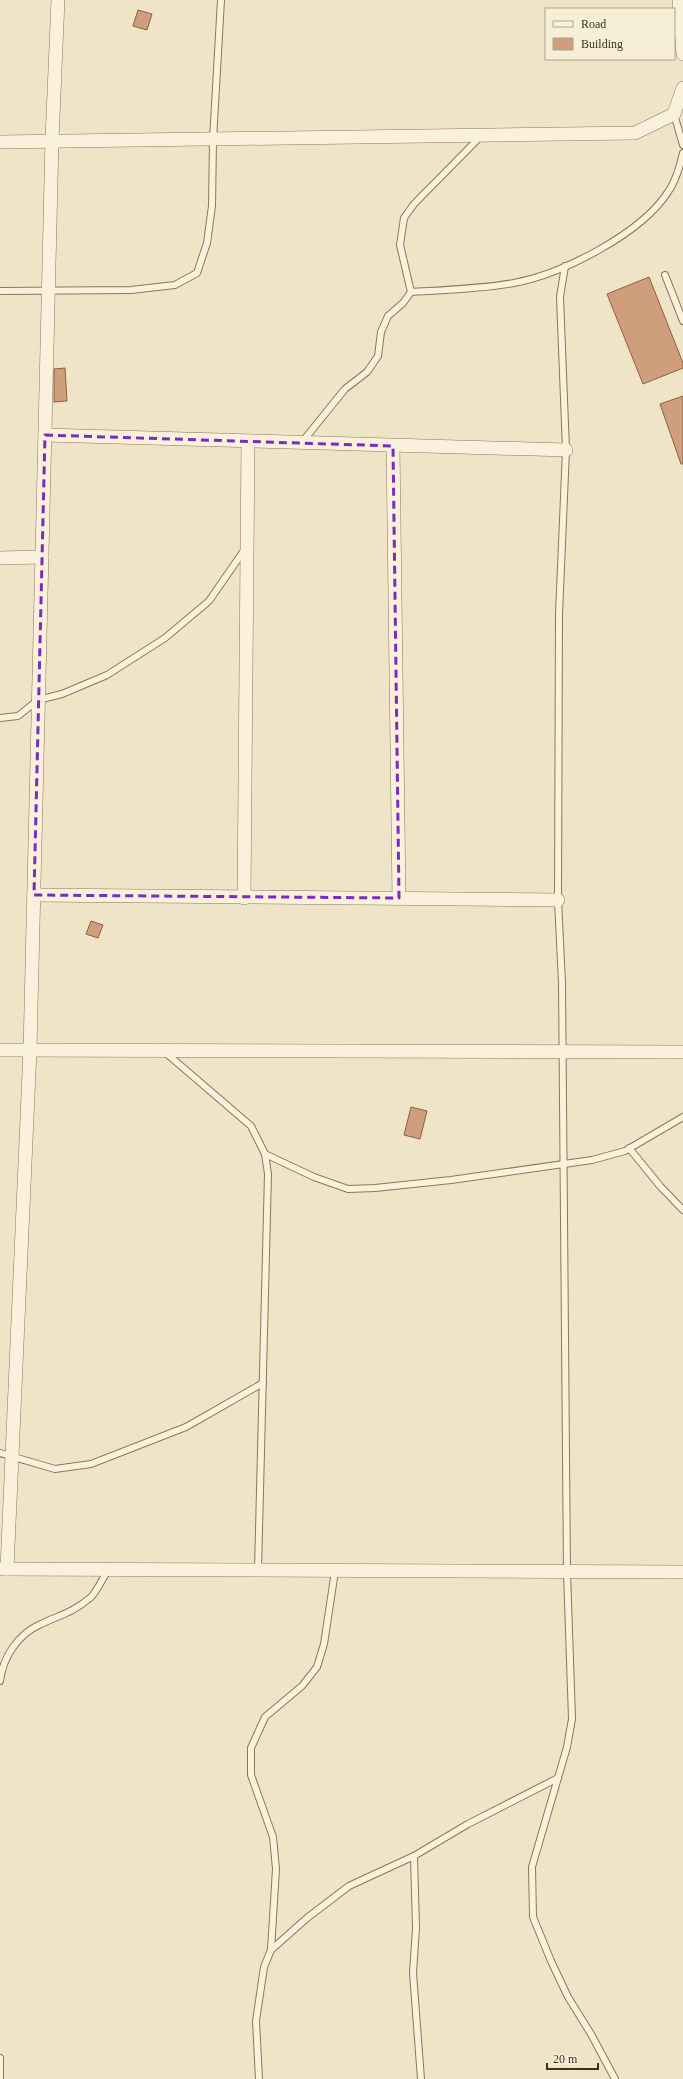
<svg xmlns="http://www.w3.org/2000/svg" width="683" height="2079" viewBox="0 0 683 2079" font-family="'Times New Roman',serif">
	<rect width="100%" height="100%" fill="#f0e4c8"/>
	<!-- building -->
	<g fill="#cf9f7d" stroke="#8d5f41">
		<path d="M138 10 152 14 147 30 133 26Z"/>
		<path d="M649 277 683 363V368L643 384 607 294Z"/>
		<path d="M65 368 67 401 54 402V369Z"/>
		<path d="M683 396V464H681L660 404Z"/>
		<path d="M91 921 103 925 98 938 86 934Z"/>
		<path d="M411 1107 427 1111 420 1139 404 1135Z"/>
	</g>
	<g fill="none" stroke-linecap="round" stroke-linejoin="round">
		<defs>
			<g id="lane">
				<path d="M674 114 683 145"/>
				<path d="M565 266 560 297 566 450 559 614 558 900 562 983 567 1572 572 1719 567 1747 532 1867 533 1917 551 1961 568 1997 591 2034 615 2079"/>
				<path d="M665 275 683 321"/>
				<path d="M0 291 131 290 175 285 197 273 207 243 212 206 213 140 221 0"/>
				<path d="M411 292C445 290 480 289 514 283 562 274 641 234 668 192 676 181 680 166 683 153"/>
				<path d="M303 441 345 389 367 372 378 356 381 332 388 316 403 303 411 292 400 245 404 218 414 204 481 136"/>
				<path d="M0 718 18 716 38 700 62 694 107 675 165 638 209 601 245 549"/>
				<path d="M166 1053 251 1126 265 1154 268 1174 258 1570"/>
				<path d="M629 1148 660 1186 683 1210"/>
				<path d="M265 1154 314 1177 348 1189 375 1188 451 1180 592 1160 625 1151 683 1117"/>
				<path d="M0 1453 55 1469 91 1464 186 1427 263 1383"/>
				<path d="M0 1681C3 1657 18 1634 41 1624 60 1615 72 1613 90 1598 97 1592 102 1579 108 1570"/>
				<path d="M271 1950 276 1869 273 1837 251 1775V1748L265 1717 302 1686 317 1667 324 1644 335 1571"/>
				<path d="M0 2058V2079"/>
				<path d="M259 2079 256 2021 264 1967 271 1950 307 1918 349 1886 414 1856"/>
				<path d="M421 2079 413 1973 416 1928 414 1856 468 1824 558 1778"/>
			</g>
			<g id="street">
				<path d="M679 0 683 54"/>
				<path d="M0 142 635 133 674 114 683 88"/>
				<path d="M45 435 566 450"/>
				<path d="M393 446 399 898"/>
				<path d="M0 558 42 557"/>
				<path d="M34 895 558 900"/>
				<path d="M244 898 248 441"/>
				<path d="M0 1050 683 1052"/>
				<path d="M0 1569 683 1572"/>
				<path d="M7 1569 30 1050 52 140 58 0"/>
			</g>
		</defs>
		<!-- lane casing -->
		<use href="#lane" stroke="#8d765c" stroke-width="8"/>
		<!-- street casing -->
		<use href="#street" stroke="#8d765c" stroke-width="14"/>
		<!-- lane -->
		<use href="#lane" stroke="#faf1dc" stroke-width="6"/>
		<!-- street -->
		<use href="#street" stroke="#faf1dc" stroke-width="13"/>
	</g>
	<!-- marked area -->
	<path fill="none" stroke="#7b2cbf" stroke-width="3" stroke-dasharray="8 5" stroke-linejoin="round" d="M45 435 393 446 399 898 34 895Z"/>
	<!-- legend -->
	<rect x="545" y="8" width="130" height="52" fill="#f7eed8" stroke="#ada18e"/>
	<rect x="553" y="21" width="20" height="6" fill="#faf1dc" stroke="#ada18e"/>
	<text x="581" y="28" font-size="12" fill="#3d2e20">Road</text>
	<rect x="553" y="38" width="20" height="12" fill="#cf9f7d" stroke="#ada18e"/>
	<text x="581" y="48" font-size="12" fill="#3d2e20">Building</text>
	<!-- scale -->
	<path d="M547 2063v6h51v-6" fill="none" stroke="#3d2e20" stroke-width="2"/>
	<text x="553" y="2063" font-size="12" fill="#3d2e20" stroke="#f7eed8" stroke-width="3" paint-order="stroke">20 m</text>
</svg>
